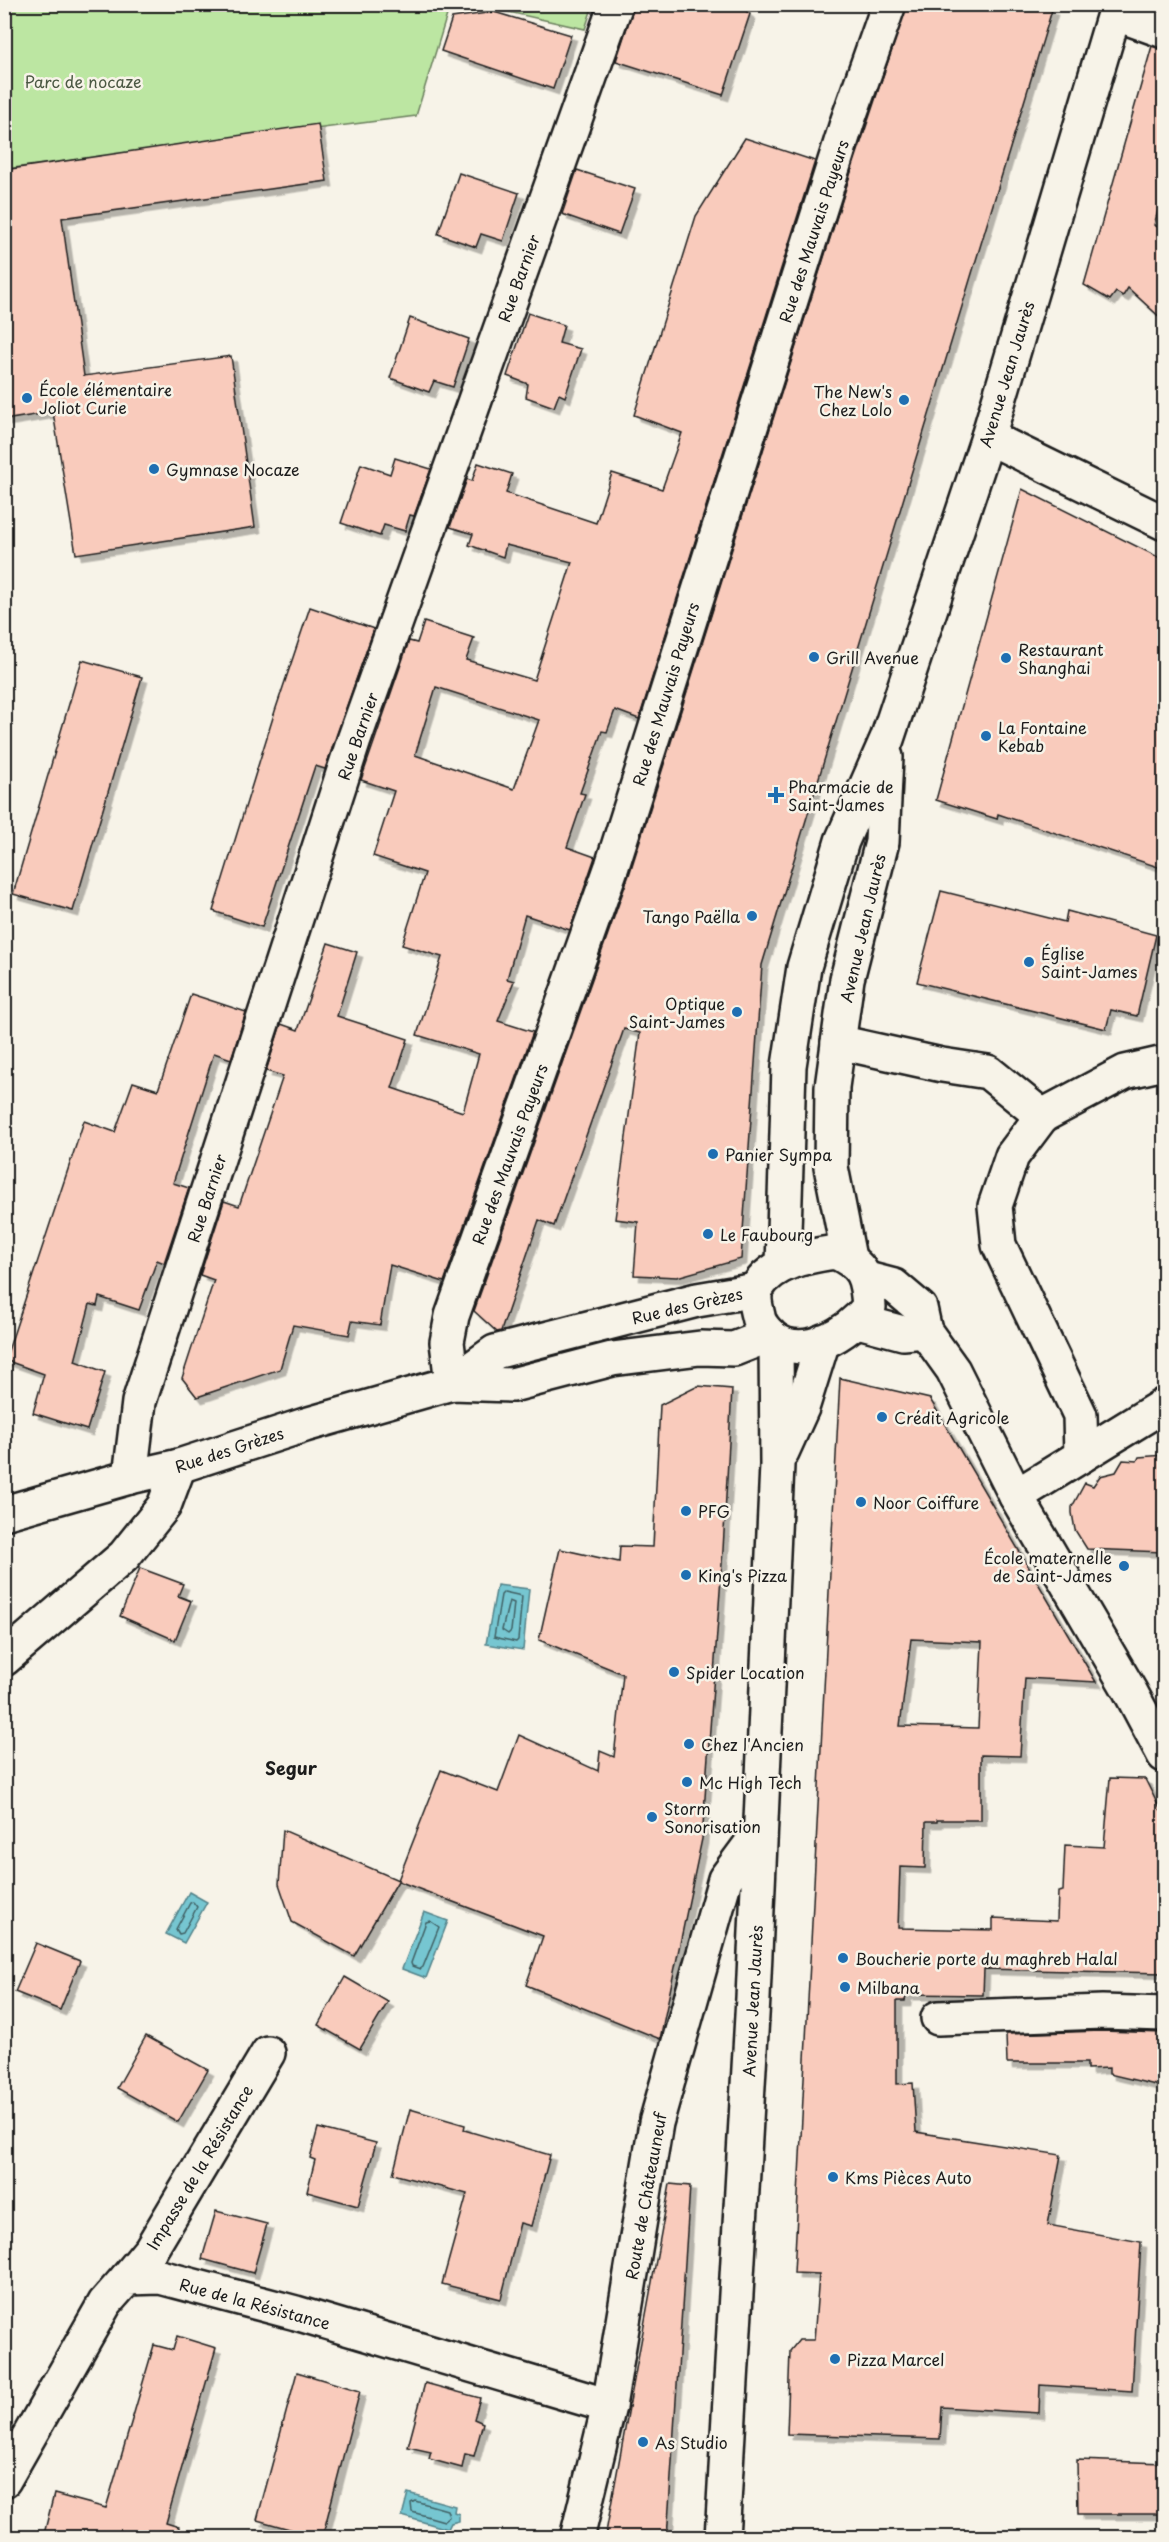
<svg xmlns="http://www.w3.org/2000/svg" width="1169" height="2542" viewBox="0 0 1169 2542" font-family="'Playpen Sans',sans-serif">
	<defs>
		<filter id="shadow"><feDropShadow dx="5.5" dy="5.5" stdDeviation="0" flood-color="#0004"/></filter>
	</defs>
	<rect width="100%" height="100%" fill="#f7f3e8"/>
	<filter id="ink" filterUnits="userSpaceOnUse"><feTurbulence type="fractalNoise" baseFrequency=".0167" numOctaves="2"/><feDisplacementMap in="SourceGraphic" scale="12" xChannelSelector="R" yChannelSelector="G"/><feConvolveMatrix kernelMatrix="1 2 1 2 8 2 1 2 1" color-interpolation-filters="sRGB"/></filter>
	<g filter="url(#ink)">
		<!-- green -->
		<g fill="#bce6a2" stroke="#6c815f" stroke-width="1.5">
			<path d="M4 5H450L416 116 5 169Z"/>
			<path d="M477 5H593L585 29Z"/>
		</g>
		<!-- water -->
		<g fill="#76c6d1" stroke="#528289" stroke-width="1.5">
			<path d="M497 1585 529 1589 523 1650 486 1644Z"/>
			<path d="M189 1892 207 1902 184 1943 166 1934Z"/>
			<path d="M424 1912 448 1921 426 1978 402 1969Z"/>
			<path d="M408 2493 455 2506 454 2512 459 2514V2521L451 2523 448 2529 402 2516Z"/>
		</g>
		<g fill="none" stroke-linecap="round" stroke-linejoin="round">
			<!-- shore -->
			<g stroke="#406064" stroke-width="1.5">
				<path d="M504 1592 522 1596 518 1640 516 1642 494 1637 501 1595Z"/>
				<path d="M509 1601 514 1603 511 1631 508 1634 502 1630Z"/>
				<path d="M193 1902 197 1907 183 1933 179 1934 176 1929 190 1903Z"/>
				<path d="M430 1921 439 1927 423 1967 420 1969 412 1966 411 1963 426 1922Z"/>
				<path d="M415 2501 447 2510 449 2517 444 2521 412 2512 411 2503Z"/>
			</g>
		</g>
		<!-- building -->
		<g fill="#f9cbbc" stroke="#1c1c1c" stroke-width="1.5" fill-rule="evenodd" filter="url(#shadow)">
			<path d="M658 4H736L750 14 723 95 616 61 634 6 658 7Z"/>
			<path d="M907 4H1032L1052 10 762 965 741 1259 677 1277 634 1275 638 1222 615 1219 640 1033 624 1029 554 1226 539 1220 501 1331 497 1332 474 1311 630 872 851 172Z"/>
			<path d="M494 12 571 35 553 89 441 51 452 18Z"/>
			<path d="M1152 46 1164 49V189L1154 225 1164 230V321L1128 288 1123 296 1116 292 1110 300 1084 285Z"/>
			<path d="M318 124 327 181 62 218 84 376 231 356 255 527 76 554 53 412 4 420V240L10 239 4 204V170Z"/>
			<path d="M745 138 815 161 639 719 615 710 607 732 602 731 580 793 585 794 567 847 595 857 570 930 525 915 507 979 514 981 498 1021 533 1032 444 1282 390 1265 380 1325 352 1321 349 1335 293 1325 280 1369 197 1397 182 1378 214 1280 200 1275 224 1201 239 1206 283 1076 266 1071 281 1024 298 1030 328 943 357 952 337 1016 408 1039 392 1088 463 1112 479 1054 417 1035 442 957 402 945 425 873 373 856 394 791 361 780 409 641 417 643 424 622 474 638 466 660 534 680 572 562 506 545 503 557 469 545 473 534 450 527 467 479 472 481 478 463 512 474 506 493 596 523 612 473 662 489 682 433 634 415 696 216ZM436 687 539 720 514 789 415 755Z"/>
			<path d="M577 170 635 189 619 234 562 214Z"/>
			<path d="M459 173 519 193 503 241 481 234 476 247 438 234Z"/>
			<path d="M528 313 564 325 559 343 581 349 565 397 559 394 554 407 526 397 528 384 507 376Z"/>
			<path d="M410 318 469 339 453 387 434 381 429 392 390 378Z"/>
			<path d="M395 458 431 469 414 516 410 515 405 531 384 525 380 536 341 523 361 464 390 474Z"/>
			<path d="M1022 489 1164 560V869L998 814 997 819 936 800Z"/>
			<path d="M310 607 374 629 325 769 315 766 262 927 213 911 275 711Z"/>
			<path d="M82 660 142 677 73 911 13 894Z"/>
			<path d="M941 891 1065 922 1067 911 1156 935 1137 1016 1111 1010 1106 1029 917 982Z"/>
			<path d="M191 994 246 1012 231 1059 214 1053 173 1183 189 1188 164 1263 157 1260 139 1310 99 1297 97 1306 90 1304 75 1361 105 1372 87 1430 33 1413 44 1374 5 1360 84 1121 115 1132 133 1082 158 1090Z"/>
			<path d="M840 1378 930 1399 1096 1682 1025 1678 1020 1756 981 1755V1820H937V1822H926L925 1868 900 1867 898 1928 993 1930V1918L1057 1921 1058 1892 1063 1891 1065 1845 1104 1847 1110 1778 1145 1779 1164 1817 1161 1896H1164V1973L984 1969 983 1995 906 1994 905 2001H897V2084L913 2083 916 2132 1061 2155 1048 2225 1141 2242 1132 2391 1040 2385 1039 2413 942 2407 940 2439 787 2434 790 2351 799 2340H814L819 2274 794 2273ZM911 1639 982 1642 978 1728 900 1726Z"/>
			<path d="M698 1386 732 1389 723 1550 702 1839 660 2039 526 1985 543 1936 398 1881 354 1956 292 1922 279 1884 283 1830 398 1880 441 1770 498 1792 519 1735 598 1771 600 1751 614 1757 623 1674 539 1640 548 1600 560 1549 619 1562 620 1546 653 1547 660 1405Z"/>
			<path d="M1164 1455 1163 1552 1087 1549 1075 1530 1072 1513V1507L1085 1483 1093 1486 1100 1476 1116 1472 1123 1460 1137 1461 1139 1457Z"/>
			<path d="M140 1568 183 1584 178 1596 191 1601 175 1640 120 1616Z"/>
			<path d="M36 1943 80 1961 60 2010 15 1992Z"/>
			<path d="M345 1977 388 2002 360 2049 318 2025Z"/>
			<path d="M1102 2031 1164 2033V2087L1109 2074V2068L1087 2069V2063H1007L1006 2034Z"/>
			<path d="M146 2036 208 2070 178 2122 117 2088Z"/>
			<path d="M410 2109 465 2125 464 2130 550 2155 531 2226 520 2223 501 2299 442 2284 467 2194 393 2174Z"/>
			<path d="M318 2128 376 2143 358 2206 307 2192 315 2160 310 2158Z"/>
			<path d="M670 2184 690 2186 667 2538H605Z"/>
			<path d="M216 2211 267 2224 253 2273 202 2259Z"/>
			<path d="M177 2336 216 2348 166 2523 179 2527 178 2538H43L54 2494 106 2508 154 2345 173 2350Z"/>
			<path d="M297 2372 360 2391 322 2538 257 2520Z"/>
			<path d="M425 2383 480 2398 474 2419 483 2423 474 2456 465 2454 462 2468 429 2459 431 2452 408 2447Z"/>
			<path d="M1077 2460 1164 2463V2514H1078Z"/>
		</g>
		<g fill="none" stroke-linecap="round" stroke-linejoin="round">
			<defs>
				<g id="minor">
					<path d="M1114 13 1164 31"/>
					<path d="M988 437 1164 523"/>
					<path d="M838 1042 942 1065 988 1072 1042 1116 1125 1072 1164 1063"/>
					<path d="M1042 1116 1012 1156 995 1206 999 1245 1080 1415 1081 1456"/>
					<path d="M867 1279 894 1286 920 1308 925 1331 953 1370 1016 1496 1130 1691 1164 1755"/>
					<path d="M858 1321 903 1333 925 1331"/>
					<path d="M452 1383 447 1342 452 1316 612 866 848 120 889 4"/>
					<path d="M452 1383 495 1352 697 1300 756 1290"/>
					<path d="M130 1477 139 1402 354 740 616 4"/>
					<path d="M1016 1496 1164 1405"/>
					<path d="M4 1513 130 1477 179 1466 305 1425 452 1383 512 1385 612 1359 700 1348 734 1349 770 1335"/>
					<path d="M4 1659 124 1556 164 1506 179 1466"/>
					<path d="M938 2018 1102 2012 1164 2014"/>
					<path d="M127 2278 151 2249 268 2053"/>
					<path d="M4 2480 105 2303 127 2278 160 2277 296 2313 609 2406"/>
				</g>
				<g id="major">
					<path d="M835 1252C864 1265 867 1277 869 1307 849 1332 804 1362 773 1338 767 1333 759 1324 758 1316 756 1308 753 1296 757 1288 772 1262 808 1256 835 1252Z"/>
					<path d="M849 1258 831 1167 832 1087 847 979 882 842 886 757"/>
					<path d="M783 1265 789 1066 804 967 842 841 887 739 988 437 1117 4"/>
					<path d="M782 1452 802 1408 823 1341"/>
					<path d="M577 2538 609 2406 656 2123 725 1879 759 1833"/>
					<path d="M722 2538 753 1998 777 1465 776 1340"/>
				</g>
			</defs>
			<!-- minor casing -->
			<use href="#minor" stroke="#1c1c1c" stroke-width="38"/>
			<!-- major casing -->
			<use href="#major" stroke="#1c1c1c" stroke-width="38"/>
			<!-- minor -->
			<use href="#minor" stroke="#f7f3e8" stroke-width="33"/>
			<!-- major -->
			<use href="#major" stroke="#f7f3e8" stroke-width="33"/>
		</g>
	</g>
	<!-- markers -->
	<g fill="#1f6fb2" stroke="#f7f3e8" stroke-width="2">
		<circle cx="27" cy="398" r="6"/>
		<circle cx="904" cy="400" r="6"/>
		<circle cx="154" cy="469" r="6"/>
		<circle cx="814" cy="657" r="6"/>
		<circle cx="1006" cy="658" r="6"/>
		<circle cx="986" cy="736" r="6"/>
		<path d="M773 786h6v6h6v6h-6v6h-6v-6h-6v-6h6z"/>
		<circle cx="752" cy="916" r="6"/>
		<circle cx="1029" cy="962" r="6"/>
		<circle cx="737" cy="1012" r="6"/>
		<circle cx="713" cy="1154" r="6"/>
		<circle cx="708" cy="1234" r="6"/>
		<circle cx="882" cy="1417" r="6"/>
		<circle cx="861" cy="1502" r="6"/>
		<circle cx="686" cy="1511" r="6"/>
		<circle cx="1124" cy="1566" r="6"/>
		<circle cx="686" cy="1575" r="6"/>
		<circle cx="674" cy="1672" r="6"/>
		<circle cx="689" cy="1744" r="6"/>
		<circle cx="687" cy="1782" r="6"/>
		<circle cx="652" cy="1817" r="6"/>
		<circle cx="843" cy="1958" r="6"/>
		<circle cx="845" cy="1987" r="6"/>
		<circle cx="833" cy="2177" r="6"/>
		<circle cx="835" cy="2359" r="6"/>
		<circle cx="643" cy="2442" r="6"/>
	</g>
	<g text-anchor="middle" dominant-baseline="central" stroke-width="5" stroke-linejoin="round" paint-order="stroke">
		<!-- park labels -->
		<g font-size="16" fill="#4c5944" stroke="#f7f3e8">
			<text x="83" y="81">Parc de nocaze</text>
		</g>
		<!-- street labels -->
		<g font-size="16" fill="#1c1c1c" stroke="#f7f3e8">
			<text transform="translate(813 231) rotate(-72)">Rue des Mauvais Payeurs</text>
			<text transform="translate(518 278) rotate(-70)">Rue Barnier</text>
			<text transform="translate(1006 374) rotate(-73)">Avenue Jean Jaurès</text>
			<text transform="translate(665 694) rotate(-73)">Rue des Mauvais Payeurs</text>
			<text transform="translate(357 736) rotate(-71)">Rue Barnier</text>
			<text transform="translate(862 928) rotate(-77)">Avenue Jean Jaurès</text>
			<text transform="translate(509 1154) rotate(-70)">Rue des Mauvais Payeurs</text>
			<text transform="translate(206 1198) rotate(-72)">Rue Barnier</text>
			<text transform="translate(687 1305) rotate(-13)">Rue des Grèzes</text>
			<text transform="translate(229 1449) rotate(-18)">Rue des Grèzes</text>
			<text transform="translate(752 2001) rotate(-87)">Avenue Jean Jaurès</text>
			<text transform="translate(199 2167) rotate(-59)">Impasse de la Résistance</text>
			<text transform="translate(645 2196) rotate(-80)">Route de Châteauneuf</text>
			<text transform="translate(255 2303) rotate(15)">Rue de la Résistance</text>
		</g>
		<!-- poi labels -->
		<g font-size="16" fill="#1c1c1c" stroke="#f7f3e8" text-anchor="start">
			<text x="39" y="389">École élémentaire<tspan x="39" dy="18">Joliot Curie</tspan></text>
			<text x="892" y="391" text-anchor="end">The New's<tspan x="892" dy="18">Chez Lolo</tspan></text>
			<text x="166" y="469">Gymnase Nocaze</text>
			<text x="1018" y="649">Restaurant<tspan x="1018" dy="18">Shanghai</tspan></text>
			<text x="826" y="657">Grill Avenue</text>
			<text x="998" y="727">La Fontaine<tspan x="998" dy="18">Kebab</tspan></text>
			<text x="788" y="786">Pharmacie de<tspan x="788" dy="18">Saint-James</tspan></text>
			<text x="740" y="916" text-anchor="end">Tango Paëlla</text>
			<text x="1041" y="953">Église<tspan x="1041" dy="18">Saint-James</tspan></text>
			<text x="725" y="1003" text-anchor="end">Optique<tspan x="725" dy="18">Saint-James</tspan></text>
			<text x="725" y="1154">Panier Sympa</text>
			<text x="720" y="1234">Le Faubourg</text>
			<text x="894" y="1417">Crédit Agricole</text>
			<text x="873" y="1502">Noor Coiffure</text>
			<text x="698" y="1511">PFG</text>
			<text x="1112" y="1557" text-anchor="end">École maternelle<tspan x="1112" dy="18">de Saint-James</tspan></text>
			<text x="698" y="1575">King's Pizza</text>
			<text x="686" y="1672">Spider Location</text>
			<text x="701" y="1744">Chez l'Ancien</text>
			<text x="699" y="1782">Mc High Tech</text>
			<text x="664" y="1808">Storm<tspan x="664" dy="18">Sonorisation</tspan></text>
			<text x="855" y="1958">Boucherie porte du maghreb Halal</text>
			<text x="857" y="1987">Milbana</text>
			<text x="845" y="2177">Kms Pièces Auto</text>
			<text x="847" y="2359">Pizza Marcel</text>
			<text x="655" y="2442">As Studio</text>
		</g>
		<!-- neighbourhood labels -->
		<g font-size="18" font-weight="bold" fill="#1c1c1c" stroke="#f7f3e8">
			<text x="291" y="1767">Segur</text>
		</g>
	</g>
	<!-- margin -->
	<rect width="1169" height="2542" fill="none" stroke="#f7f3e8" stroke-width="24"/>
	<rect x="12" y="12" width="1145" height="2518" fill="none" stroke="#1c1c1c" stroke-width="2" filter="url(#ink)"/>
</svg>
